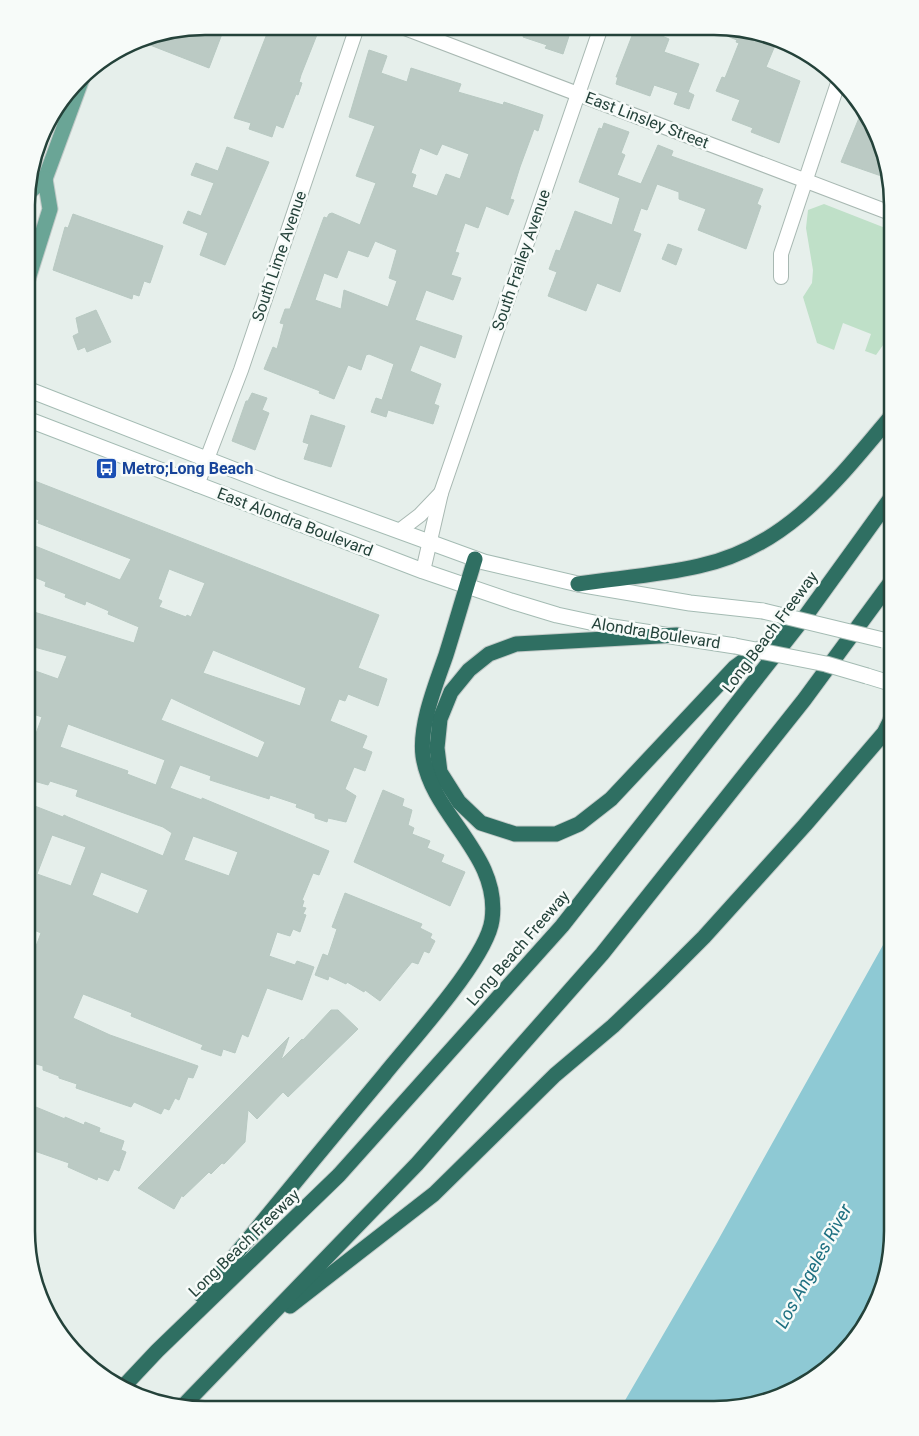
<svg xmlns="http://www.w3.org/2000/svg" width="919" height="1436" viewBox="0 0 919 1436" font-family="Roboto,sans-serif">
	<rect width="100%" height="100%" fill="#e6efeb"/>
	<!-- green -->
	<path fill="#bfe0c8" d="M824 204 893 231V331L876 355 865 351 871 334 843 323 834 350 817 343 803 297 812 283 813 270 806 228 808 210Z"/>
	<!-- water -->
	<path fill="#8ec9d4" d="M892 929V1243L879 1299 856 1340 783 1396 714 1410 620 1409 717 1242Z"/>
	<!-- building -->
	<g fill="#bbcac4" stroke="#b8c9c2" fill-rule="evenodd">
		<path d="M205 26H225L209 68 150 45 154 36Z"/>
		<path d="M270 26 320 27 301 75 299 82 302 83 298 95 296 94 283 128 276 125 272 137 249 129 251 123 234 118Z"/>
		<path d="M526 27H572L563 54 545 48 547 45 523 37Z"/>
		<path d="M635 28H665L662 36 669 39 664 52 699 64 688 92 694 95 689 109 674 104 678 93 654 85 650 96 616 84 618 77H616Z"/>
		<path d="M707 28H738L776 43 766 67 800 81 779 143 751 132 753 128 732 120 740 100 716 91 722 77 725 78 739 43 736 42 737 40Z"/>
		<path d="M369 50 387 56 381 73 407 82 411 68 461 84 458 92 503 105 504 102 543 115 538 131 534 129 520 167 510 199 514 200 508 215 486 206 478 228 465 223 455 252 459 253 451 275 461 278 453 300 426 290 415 320 462 336 455 358 420 345 410 371 441 384 434 404 439 406 433 424 388 410 386 417 371 412 376 398 382 400 394 364 369 354 366 355 361 370 348 365 334 399 319 393 320 391 264 369 273 347 277 349 284 324 280 323 285 309H290L324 217 327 218 329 214 332 213 360 225 376 183 356 176 375 126 349 117ZM442 144 469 154 460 179 446 174 437 196 412 187 416 175 411 173 420 148 437 155ZM375 241 397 250 389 278 397 281 388 307 344 290 341 309 315 300 324 273 337 278 348 250 368 257Z"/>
		<path d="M861 113 879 136 887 178 841 162Z"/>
		<path d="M604 123 629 132 621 153 625 155 617 175 641 184 658 145 673 151 671 156 763 189 757 204 761 206 746 249 698 230 706 209 679 199V192L657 184 647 210 641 208 633 231 641 234 620 292 597 283 586 311 548 296 557 272 549 269 556 250 560 251 575 211 612 225 620 198 579 182 599 128 602 129Z"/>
		<path d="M227 147 269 162 225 265 200 255 208 233 183 223 188 211 201 216 214 183 191 175 196 163 218 171Z"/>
		<path d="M73 214 163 246 150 283 144 281 139 296 133 294 132 299 53 270 65 227 68 228Z"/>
		<path d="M668 244 682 249 676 265 662 259Z"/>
		<path d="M96 310 111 342 87 352 85 347 78 350 73 336 79 333 76 318Z"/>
		<path d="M252 393 267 398 262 410 269 413 255 450 232 441 246 401H248Z"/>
		<path d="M311 415 345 426 331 467 304 459 309 444 303 442Z"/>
		<path d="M27 478 379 615 358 668 387 679 378 706 348 694 345 701 339 699 330 721 367 736 362 748 372 752 365 771 354 767 345 789 356 796 346 822 328 818 327 822 315 818V814L296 807 297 804 270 795 269 799 210 780 211 776 180 765 170 788 202 800V798L329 851 319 875 313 873 302 900 304 901 302 907 306 908 303 914 306 915 300 932 293 929 290 936 277 932 269 956 295 965 297 961 314 967 302 1000 267 988 248 1037 242 1034 235 1053 223 1049 221 1056 201 1049 203 1045 131 1016 132 1013 83 994 73 1018 110 1035 198 1066 193 1078 188 1077 179 1100 175 1098 169 1110 164 1108 161 1114 134 1102 131 1107 76 1088 77 1084 59 1078V1076L43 1070V1066L26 1061 27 970 41 933 27 927V803L63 817 64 815 68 817 163 856 172 833 163 827 76 796 78 790 50 781 48 785 27 779V740L33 742 42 717 27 712V668L58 679 67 656 27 645V629L34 612 134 643 139 627 108 614 109 611 86 601 85 605 65 597 66 594 45 586 46 582 27 574V551L30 544 120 580 131 559 38 523 39 520 27 516ZM169 569 205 583 191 617 187 615 186 617 159 607 162 601 158 599ZM213 650 306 688 300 706 203 673ZM171 698 265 742 258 758 161 720ZM68 724 165 760 156 785 127 774 128 771 60 747ZM52 835 86 847 71 886 37 874ZM193 836 238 852 229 876 184 860ZM101 872 148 890 138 914 92 895Z"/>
		<path d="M383 790 404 799 402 806 412 810 408 825 414 828 412 834 430 841 427 848 444 855 441 862 465 872 450 906 354 862Z"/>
		<path d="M345 893 422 924 420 928 432 934 430 938 435 941 429 953 424 951 418 964 412 962 380 1001 365 990 364 992 347 982 346 984 329 976 328 980 315 975 323 954 328 956 337 929 332 927Z"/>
		<path d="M331 1010H338L358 1029 288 1097 283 1092 257 1119 248 1110 245 1142 224 1164 222 1163 211 1174 209 1172 183 1197 182 1195 174 1209 138 1188 289 1037 281 1060 302 1039 303 1040Z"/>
		<path d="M26 1103 65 1119V1117L84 1125 85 1122 100 1128 99 1132 124 1141 121 1150 126 1152 119 1171 114 1169 108 1181 98 1177 97 1180 68 1167 69 1163 26 1148Z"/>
	</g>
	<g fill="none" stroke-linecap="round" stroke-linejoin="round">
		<defs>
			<g id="minor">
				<path d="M402 27 893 214"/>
				<path d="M781 277V254L838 83"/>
				<path d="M197 485 241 370 357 27"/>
				<path d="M399 531 420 515 441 493"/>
				<path d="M423 571 441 493 601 27"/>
			</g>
			<g id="secondary">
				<path d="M27 389 273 485 484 562 578 584 690 603 763 611"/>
				<path d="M27 419 423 571 511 601 557 615 613 627 735 646"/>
				<path d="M867 676 893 684"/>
			</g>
			<g id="primary">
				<path d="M28 193 45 179 83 76"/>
				<path d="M28 279 50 209 45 179"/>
			</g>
			<g id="motorway">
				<path d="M578 584C618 578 660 575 699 566 788 547 838 479 893 414"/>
				<path d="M677 635 516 644 489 654 469 670 451 692 440 719 437 748 440 772 459 802 481 823 515 834H556L579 824 611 799 735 667 791 626"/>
				<path d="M202 1296C262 1222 323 1148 384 1075 411 1041 487 959 492 920 501 854 432 817 423 756 419 725 436 684 446 655 456 623 465 591 475 559"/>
				<path d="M290 1306 434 1194 555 1075 613 1026 660 981 704 937 805 825 884 733 893 715"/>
				<path d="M125 1385 157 1351 339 1175 562 926 807 614 893 495"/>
				<path d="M181 1408 417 1164 602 954 804 700 893 579"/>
			</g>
		</defs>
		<!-- minor casing -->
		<use href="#minor" stroke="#a8b8b2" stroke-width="16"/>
		<!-- secondary casing -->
		<use href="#secondary" stroke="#a4bbb3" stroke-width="17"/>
		<!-- primary casing -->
		<use href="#primary" stroke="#c2cac8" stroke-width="17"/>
		<!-- motorway casing -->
		<use href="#motorway" stroke="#c2cac8" stroke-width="17"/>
		<!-- minor -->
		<use href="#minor" stroke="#fff" stroke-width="14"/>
		<!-- secondary -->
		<use href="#secondary" stroke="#fff" stroke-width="15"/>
		<!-- primary -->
		<use href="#primary" stroke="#6aa596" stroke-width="15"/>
		<!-- motorway -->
		<use href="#motorway" stroke="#2f6f62" stroke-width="15"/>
		<defs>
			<g id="secondary-bridge">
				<path d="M763 611 883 640"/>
				<path d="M735 646 826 664 867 676"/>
			</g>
		</defs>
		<!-- secondary-bridge casing -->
		<use href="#secondary-bridge" stroke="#a4bbb3" stroke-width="17" stroke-linecap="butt"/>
		<!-- secondary-bridge -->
		<use href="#secondary-bridge" stroke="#fff" stroke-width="15"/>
	</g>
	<!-- icons -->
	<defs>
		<symbol id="bus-square" viewBox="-11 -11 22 22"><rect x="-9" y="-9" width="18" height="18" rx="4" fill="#1a4fb4" stroke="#f7fbf9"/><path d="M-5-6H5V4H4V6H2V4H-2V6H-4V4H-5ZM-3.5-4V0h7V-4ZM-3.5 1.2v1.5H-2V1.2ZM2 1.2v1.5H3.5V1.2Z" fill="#fff"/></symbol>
	</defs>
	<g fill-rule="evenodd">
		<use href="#bus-square" x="94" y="456" width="25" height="25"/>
	</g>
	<g text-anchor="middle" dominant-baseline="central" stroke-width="5" stroke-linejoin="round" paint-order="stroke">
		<!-- street labels -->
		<g font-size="16" fill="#24423a" stroke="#f7fbf9">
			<text transform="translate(647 120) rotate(21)">East Linsley Street</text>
			<text transform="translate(279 256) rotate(-71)">South Lime Avenue</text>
			<text transform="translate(521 260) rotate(-71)">South Frailey Avenue</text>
			<text transform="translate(295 522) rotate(21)">East Alondra Boulevard</text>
			<text transform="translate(770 632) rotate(-53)">Long Beach Freeway</text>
			<text transform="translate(656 633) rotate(9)">Alondra Boulevard</text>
			<text transform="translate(518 948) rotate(-49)">Long Beach Freeway</text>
			<text transform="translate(244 1243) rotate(-44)">Long Beach Freeway</text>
		</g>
		<!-- transit labels -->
		<g font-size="16" font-weight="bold" fill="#164399" stroke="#f7fbf9" text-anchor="start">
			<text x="122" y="468">Metro;Long Beach</text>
		</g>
		<!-- water labels -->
		<g font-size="18" font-style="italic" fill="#1c6f80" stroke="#f7fbf9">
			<text transform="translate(813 1266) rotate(-61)">Los Angeles River</text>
		</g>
	</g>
	<!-- crop -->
	<path d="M0 0H919V1436H0ZM205 35H714A170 170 0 0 1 884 205V1231A170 170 0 0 1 714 1401H205A170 170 0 0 1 35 1231V205A170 170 0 0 1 205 35Z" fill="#f7fbf9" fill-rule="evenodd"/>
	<path fill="none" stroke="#24423a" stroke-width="2.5" d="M205 35H714A170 170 0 0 1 884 205V1231A170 170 0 0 1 714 1401H205A170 170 0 0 1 35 1231V205A170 170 0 0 1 205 35Z"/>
</svg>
